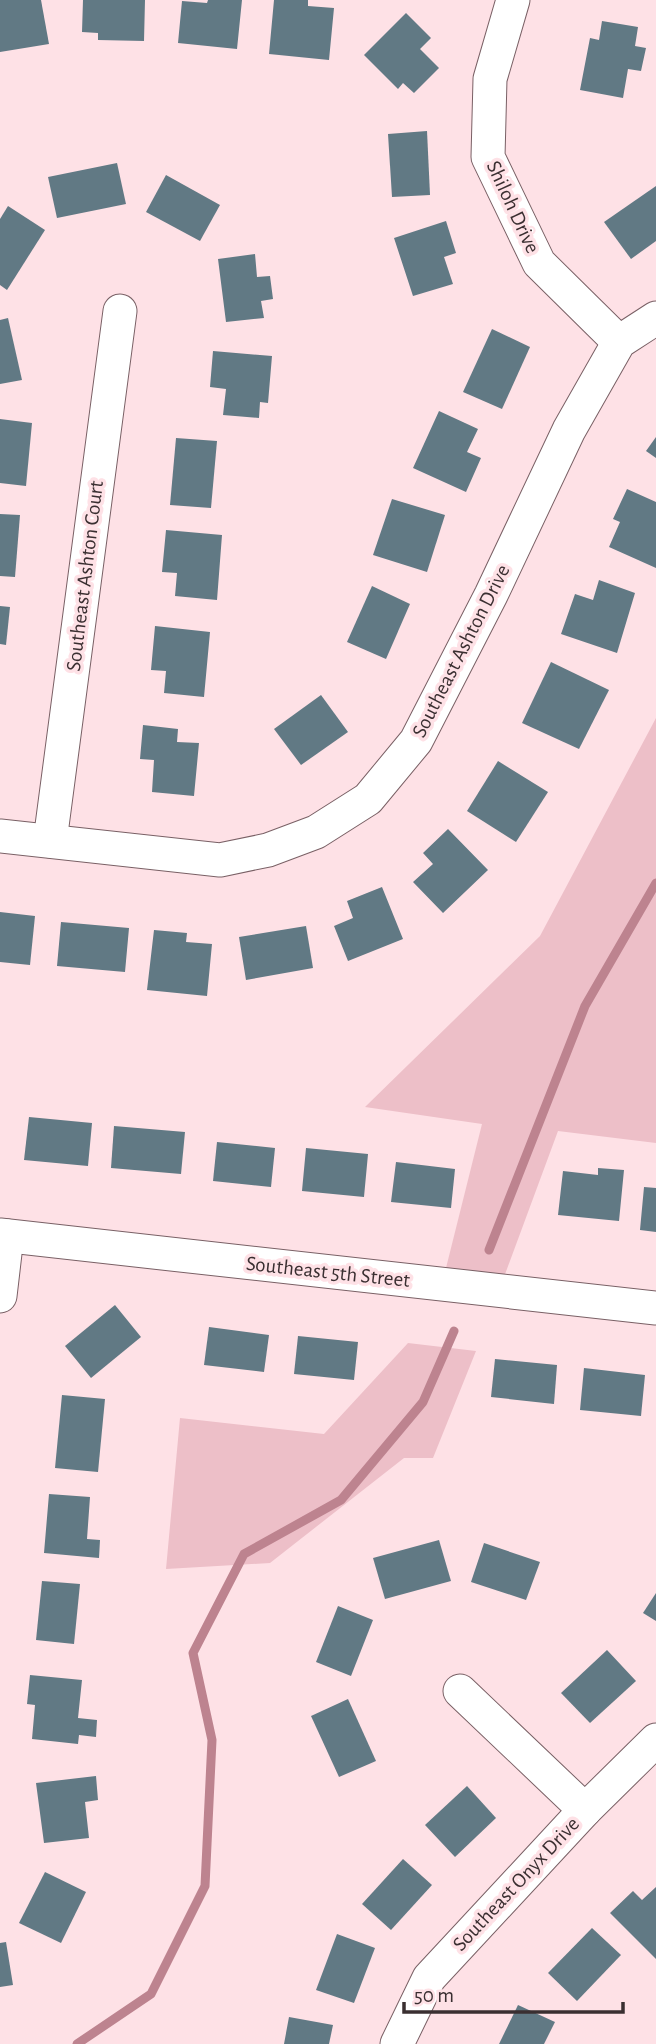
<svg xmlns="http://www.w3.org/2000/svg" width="656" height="2044" viewBox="0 0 656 2044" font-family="'Alegreya Sans',sans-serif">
	<rect width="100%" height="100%" fill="#fee1e6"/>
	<!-- green -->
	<g fill="#edbfc8">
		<path d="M656 718V1143L558 1131 504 1277 446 1268 482 1124 365 1107 540 936Z"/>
		<path d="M408 1343 476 1351 433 1458H404L270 1563 166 1569 180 1418 324 1434Z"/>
	</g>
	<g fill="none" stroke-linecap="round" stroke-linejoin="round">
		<!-- stream -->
		<g stroke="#bd838f" stroke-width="9">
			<path d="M489 1250 585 1006 656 883"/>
			<path d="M77 2044 151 1994 205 1886 212 1740 193 1653 244 1554 341 1500 423 1402 454 1331"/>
		</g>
	</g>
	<!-- building -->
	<g fill="#617984">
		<path d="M0 0H41L49 44 0 52Z"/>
		<path d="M83 0H145L144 41 98 40V33L82 32Z"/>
		<path d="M208 0H242L237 49 178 43 182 1 207 3Z"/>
		<path d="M274 0H308V6L334 8 329 60 269 54Z"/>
		<path d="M406 13 431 38 420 49 439 68 414 93 403 83 398 89 364 55Z"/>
		<path d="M602 21 638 27 635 46 646 48 641 71 628 69 623 98 580 90 590 38 599 40Z"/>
		<path d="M427 131 430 195 392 197 388 134Z"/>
		<path d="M117 163 126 204 57 218 48 177Z"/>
		<path d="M166 175 220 205 200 241 146 212Z"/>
		<path d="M656 186V241L631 259 604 222Z"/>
		<path d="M8 206 45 230 7 290 0 285V219Z"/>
		<path d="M446 221 456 253 444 257 453 284 413 296 394 238Z"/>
		<path d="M255 254 257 277 270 276 273 299 261 301 264 318 226 322 218 259Z"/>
		<path d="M8 318 22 380 0 384V320Z"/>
		<path d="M492 329 530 347 502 409 463 392Z"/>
		<path d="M213 351 272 356 268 403 260 402 259 418 223 415 226 389 210 387Z"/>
		<path d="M439 411 478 429 467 452 481 458 466 492 413 468Z"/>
		<path d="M0 419 32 423 26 486 0 483Z"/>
		<path d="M656 437V458L646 451Z"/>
		<path d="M176 438 217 441 211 508 170 505Z"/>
		<path d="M627 489 656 502V568L609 547 620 522 613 519Z"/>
		<path d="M392 499 445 515 427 572 373 555Z"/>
		<path d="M0 514 20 515 15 577 0 576Z"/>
		<path d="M166 530 222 535 217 600 175 596 177 573 162 572Z"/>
		<path d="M599 580 635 593 617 653 561 634 575 594 593 600Z"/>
		<path d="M372 586 410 604 386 659 347 642Z"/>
		<path d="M0 606 10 607 6 645 0 644Z"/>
		<path d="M155 626 210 632 204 697 164 693 166 671 151 670Z"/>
		<path d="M551 662 609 690 579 749 522 723Z"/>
		<path d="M321 695 348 732 301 765 274 729Z"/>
		<path d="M143 725 178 729 177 742 199 743 194 796 152 792 154 760 140 759Z"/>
		<path d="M498 761 548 792 516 842 467 811Z"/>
		<path d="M448 829 488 870 443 913 413 882 433 864 423 853Z"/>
		<path d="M382 887 403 939 348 961 334 926 353 918 347 901Z"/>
		<path d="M0 912 35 916 30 965 0 962Z"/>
		<path d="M61 922 129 928 125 972 57 966Z"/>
		<path d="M306 926 313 968 246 980 239 937Z"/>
		<path d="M154 930 187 933 186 942 212 944 207 996 147 990Z"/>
		<path d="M29 1117 92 1123 88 1166 24 1160Z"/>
		<path d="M114 1126 185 1132 181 1174 111 1168Z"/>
		<path d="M217 1142 275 1148 271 1187 213 1181Z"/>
		<path d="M306 1148 368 1154 364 1197 302 1191Z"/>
		<path d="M396 1162 455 1169 451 1208 391 1202Z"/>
		<path d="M598 1168 624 1170 619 1221 558 1215 563 1171 598 1175Z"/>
		<path d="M644 1187 656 1188V1232L640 1230Z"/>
		<path d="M115 1305 141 1337 91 1378 65 1346Z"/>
		<path d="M209 1327 269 1335 264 1372 204 1365Z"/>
		<path d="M298 1336 358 1342 354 1380 294 1374Z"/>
		<path d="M495 1359 557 1365 554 1404 491 1397Z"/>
		<path d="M584 1368 645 1375 641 1416 580 1410Z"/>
		<path d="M62 1395 105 1399 98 1472 55 1468Z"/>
		<path d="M49 1494 90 1497 87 1539 100 1540 99 1558 44 1553Z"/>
		<path d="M439 1540 451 1581 385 1599 373 1558Z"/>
		<path d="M484 1543 540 1562 526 1600 471 1582Z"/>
		<path d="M42 1581 80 1584 74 1644 36 1640Z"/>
		<path d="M656 1593V1621L643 1613Z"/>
		<path d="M338 1606 373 1620 351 1676 316 1662Z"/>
		<path d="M607 1650 636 1681 590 1723 561 1693Z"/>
		<path d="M30 1675 82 1680 78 1718 97 1720 96 1737 79 1735 78 1744 32 1739 35 1705 27 1704Z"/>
		<path d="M348 1699 376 1761 339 1777 311 1716Z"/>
		<path d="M96 1776 98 1800 85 1802 89 1838 44 1843 36 1783Z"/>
		<path d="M467 1786 496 1818 455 1857 425 1825Z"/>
		<path d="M403 1859 432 1885 391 1930 362 1904Z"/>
		<path d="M45 1872 86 1892 61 1943 19 1923Z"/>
		<path d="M656 1887V1959L610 1913 633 1891 642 1900Z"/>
		<path d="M592 1928 621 1955 577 2001 548 1973Z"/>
		<path d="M337 1934 375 1948 354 2003 316 1990Z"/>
		<path d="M6 1942 13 1985 0 1987V1943Z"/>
		<path d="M518 2005 555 2022 544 2044H499Z"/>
		<path d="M289 2017 333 2025 329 2044H284Z"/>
	</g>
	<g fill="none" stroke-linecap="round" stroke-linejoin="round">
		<defs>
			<g id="minor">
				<path d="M513 0 490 79 488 157 539 263 619 342"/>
				<path d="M0 836 220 860 268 850 316 832 368 799 416 741 491 595 569 430 619 342 656 318"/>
				<path d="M50 841 120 311"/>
				<path d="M0 1235 656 1308"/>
				<path d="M0 1296 7 1236"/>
				<path d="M460 1691 585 1810"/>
				<path d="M397 2044 429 1978 585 1810 656 1740"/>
			</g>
		</defs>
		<!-- minor casing -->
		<use href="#minor" stroke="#796065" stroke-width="35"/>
		<!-- minor -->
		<use href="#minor" stroke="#fff" stroke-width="33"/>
	</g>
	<g text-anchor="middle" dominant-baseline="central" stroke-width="7" stroke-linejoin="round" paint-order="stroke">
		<!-- street labels -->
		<g font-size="21" fill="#3a2f31" stroke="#fee1e6">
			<text transform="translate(513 207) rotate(65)">Shiloh Drive</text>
			<text transform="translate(85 576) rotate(-83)">Southeast Ashton Court</text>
			<text transform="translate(461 651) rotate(-63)">Southeast Ashton Drive</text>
			<text transform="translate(328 1272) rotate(6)">Southeast 5th Street</text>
			<text transform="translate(516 1884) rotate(-47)">Southeast Onyx Drive</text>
		</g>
	</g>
	<!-- scale -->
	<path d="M404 2002v10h219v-10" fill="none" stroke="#3a2f31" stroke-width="3.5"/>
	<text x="414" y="2002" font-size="21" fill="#3a2f31" stroke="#fee1e6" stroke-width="5" paint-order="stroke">50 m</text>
</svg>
